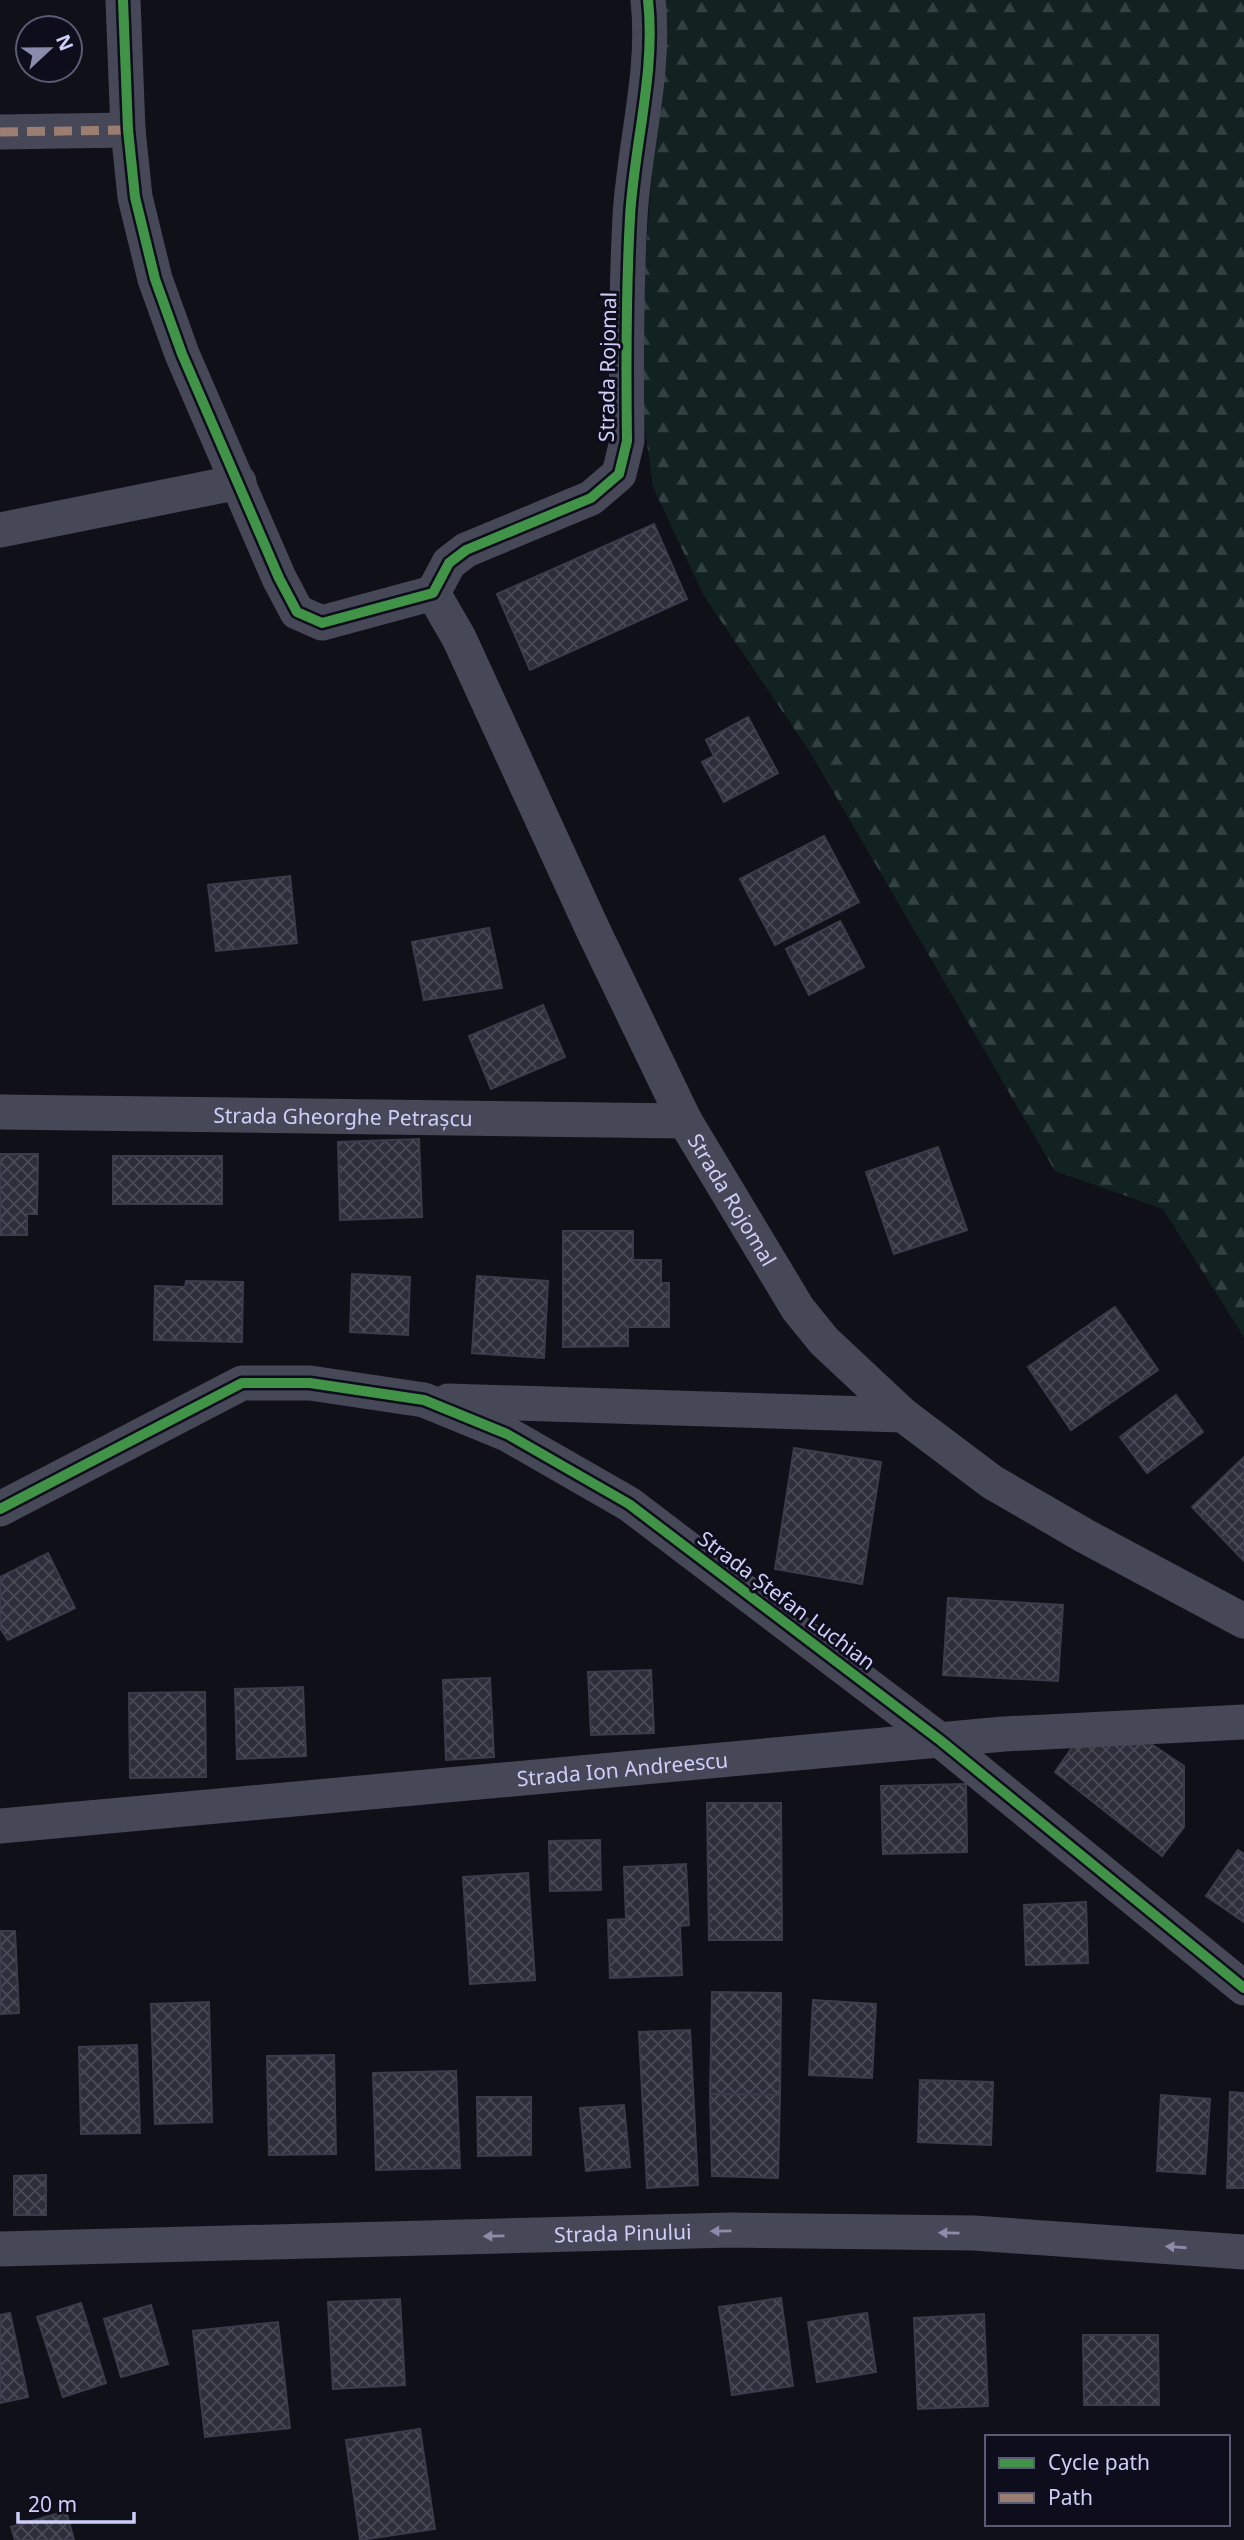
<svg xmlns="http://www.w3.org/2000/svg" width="1244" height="2540" viewBox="0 0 1244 2540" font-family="'Noto Sans',sans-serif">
	<defs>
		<pattern id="forest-firs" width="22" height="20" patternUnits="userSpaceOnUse" patternTransform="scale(1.75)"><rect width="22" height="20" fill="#112220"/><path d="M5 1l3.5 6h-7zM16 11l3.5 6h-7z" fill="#324141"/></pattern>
		<pattern id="building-cross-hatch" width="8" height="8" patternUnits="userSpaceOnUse" patternTransform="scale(1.75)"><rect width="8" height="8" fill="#2e2e3b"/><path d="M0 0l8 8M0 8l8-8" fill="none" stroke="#4b4b58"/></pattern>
	</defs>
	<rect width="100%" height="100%" fill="#101018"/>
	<!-- forest -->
	<path fill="url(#forest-firs)" d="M665 0H1244V1337L1163 1209 1055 1171 810 752 704 596 653 487 637 371Z"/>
	<!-- building -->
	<g fill="url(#building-cross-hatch)" stroke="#3c3b4b" stroke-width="2">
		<path d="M654 524 687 599 530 670 497 594Z"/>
		<path d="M748 717 778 773 724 802 702 762 714 756 706 740Z"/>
		<path d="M824 836 859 902 775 945 740 879Z"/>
		<path d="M290 876 297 943 216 951 208 885Z"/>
		<path d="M840 921 864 967 809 995 786 949Z"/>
		<path d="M489 928 502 988 424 1000 412 942Z"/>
		<path d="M543 1005 565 1057 491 1089 469 1036Z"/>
		<path d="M419 1139 422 1217 340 1220 338 1142Z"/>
		<path d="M938 1147 967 1230 894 1254 866 1172Z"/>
		<path d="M0 1154H38L37 1214H27V1235H0Z"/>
		<rect x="113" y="1156" width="109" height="48"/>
		<path d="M563 1231H633V1260H661V1283H669V1327H628V1346L563 1347Z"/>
		<path d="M352 1274 410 1277 408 1335 350 1332Z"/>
		<path d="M477 1276 548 1281 544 1358 472 1353Z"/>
		<path d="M186 1281 243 1282 242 1342 154 1340 155 1286 185 1287Z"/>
		<path d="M1115 1307 1158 1370 1071 1430 1028 1367Z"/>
		<path d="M1176 1395 1203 1432 1147 1473 1120 1437Z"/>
		<path d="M794 1448 881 1462 862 1584 775 1569Z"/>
		<path d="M1244 1457V1561L1192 1507Z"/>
		<path d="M48 1553 75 1608 8 1640 0 1628V1577Z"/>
		<path d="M948 1598 1063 1605 1058 1681 943 1675Z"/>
		<path d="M651 1670 654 1733 591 1735 588 1672Z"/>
		<path d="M490 1678 494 1757 446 1760 443 1680Z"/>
		<path d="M303 1687 306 1756 237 1759 235 1689Z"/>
		<path d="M205 1692 206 1777 130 1778 129 1693Z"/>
		<path d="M1076 1742H1148L1184 1766V1827L1162 1856 1055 1772Z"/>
		<path d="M966 1784 967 1852 883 1854 881 1786Z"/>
		<path d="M707 1803H781L782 1940H709Z"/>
		<path d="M600 1840 601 1890 550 1891 549 1841Z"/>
		<path d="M1238 1850 1244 1854V1922L1206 1896Z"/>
		<path d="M686 1864 689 1925 680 1926 682 1975 610 1978 608 1920 626 1919 624 1867Z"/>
		<path d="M528 1873 535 1980 470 1984 463 1877Z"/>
		<path d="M1086 1902 1088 1963 1026 1965 1024 1905Z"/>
		<path d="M0 1931H15L19 2013 0 2014Z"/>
		<path d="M712 1992 781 1993 780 2095 710 2094Z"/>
		<path d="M813 2000 876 2004 872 2078 809 2075Z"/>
		<path d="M209 2002 212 2122 155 2124 151 2004Z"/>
		<path d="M690 2030 698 2185 647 2188 639 2032Z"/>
		<path d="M137 2045 140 2133 81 2134 79 2047Z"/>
		<path d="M334 2055 336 2154 269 2155 267 2056Z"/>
		<path d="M456 2071 460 2168 376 2170 373 2073Z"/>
		<path d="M920 2080 993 2082 991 2145 918 2142Z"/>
		<path d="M1230 2092 1244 2093V2188H1227Z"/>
		<path d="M710 2094 780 2095 778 2178 712 2176Z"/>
		<path d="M1161 2095 1210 2099 1205 2174 1157 2171Z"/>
		<path d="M477 2097H531V2155L478 2156Z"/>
		<path d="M624 2105 630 2167 586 2171 580 2108Z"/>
		<path d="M46 2175V2215H14V2176Z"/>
		<path d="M781 2298 793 2386 732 2395 719 2307Z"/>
		<path d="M400 2299 405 2385 333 2389 328 2302Z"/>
		<path d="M81 2303 106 2383 63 2397 37 2317Z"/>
		<path d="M151 2305 168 2364 121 2377 104 2319Z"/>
		<path d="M10 2313 28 2397 0 2403V2315Z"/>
		<path d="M867 2313 876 2372 817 2382 808 2322Z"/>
		<path d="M984 2314 988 2406 918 2409 914 2318Z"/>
		<path d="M278 2322 290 2428 205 2437 193 2331Z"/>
		<path d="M1083 2335H1158L1159 2405H1084Z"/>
		<path d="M420 2429 435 2529 360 2540 346 2440Z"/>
		<path d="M66 2511 74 2540H15L11 2527Z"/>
	</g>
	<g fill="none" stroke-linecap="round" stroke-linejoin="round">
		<!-- street -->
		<g stroke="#464858" stroke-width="35">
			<path d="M123 0 128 130 135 197 155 279 182 354 279 578 297 612 322 623 433 593 449 563 466 550 591 498 619 474 627 441C626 367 626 291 630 217 634 145 656 72 648 0"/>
			<path d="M0 132 128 130"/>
			<path d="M0 530 239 482"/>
			<path id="s1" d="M433 593 459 638 593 930 685 1121 798 1309 824 1341 903 1415 992 1482 1085 1536 1244 1621"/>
			<path id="s2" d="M0 1112 685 1121"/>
			<path d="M448 1401 903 1415"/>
			<path d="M0 1509 242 1383H310L424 1400 507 1434 629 1504 941 1741 1244 1988"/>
			<path id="s3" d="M0 1826 1004 1734 1244 1722"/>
			<path id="s4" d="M0 2249 731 2230 974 2233 1244 2252"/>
		</g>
		<!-- quiet -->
		<path stroke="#9b7d72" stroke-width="9" stroke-dasharray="18 9" stroke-linecap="butt" d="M0 132 128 130"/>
		<defs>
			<g id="cycleway">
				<path d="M123 0 128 130 135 197 155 279 182 354 279 578 297 612 322 623 433 593 449 563 466 550 591 498 619 474 627 441C626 367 626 291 630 217 634 145 656 72 648 0"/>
				<path d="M0 1509 242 1383H310L424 1400 507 1434 629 1504 941 1741 1244 1988"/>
			</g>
		</defs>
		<!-- cycleway casing -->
		<use href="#cycleway" stroke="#0d0d1c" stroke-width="15"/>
		<!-- cycleway -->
		<use href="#cycleway" stroke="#419447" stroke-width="10"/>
	</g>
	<!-- one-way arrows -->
	<defs><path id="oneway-solid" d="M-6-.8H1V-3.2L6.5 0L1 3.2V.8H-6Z" transform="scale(1.75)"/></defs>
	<g fill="#8a8ca9">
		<use href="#oneway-solid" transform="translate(721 2231) rotate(179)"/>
		<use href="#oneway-solid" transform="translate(949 2233) rotate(-179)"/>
		<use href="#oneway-solid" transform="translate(494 2236) rotate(179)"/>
		<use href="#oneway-solid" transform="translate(1176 2247) rotate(-176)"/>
	</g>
	<g text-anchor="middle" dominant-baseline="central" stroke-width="6" stroke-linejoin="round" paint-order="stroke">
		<!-- street labels -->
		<g font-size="21" fill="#cdcffa" stroke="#0d0d1c">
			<text transform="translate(607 367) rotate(-89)">Strada Rojomal</text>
			<text stroke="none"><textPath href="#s2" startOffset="343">Strada Gheorghe Petrașcu</textPath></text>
			<text stroke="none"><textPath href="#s1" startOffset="677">Strada Rojomal</textPath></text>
			<text transform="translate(787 1600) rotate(37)">Strada Ștefan Luchian</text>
			<text stroke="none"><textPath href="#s3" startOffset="625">Strada Ion Andreescu</textPath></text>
			<text stroke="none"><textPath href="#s4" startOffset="623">Strada Pinului</textPath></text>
		</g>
	</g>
	<!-- legend -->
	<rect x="985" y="2435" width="245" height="91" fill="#0d0d1c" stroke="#5a5b75" stroke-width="2"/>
	<rect x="999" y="2458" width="35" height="10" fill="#419447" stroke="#5a5b75" stroke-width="2"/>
	<text x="1048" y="2470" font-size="21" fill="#cdcffa">Cycle path</text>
	<rect x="999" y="2493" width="35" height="10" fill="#9b7d72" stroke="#5a5b75" stroke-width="2"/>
	<text x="1048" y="2505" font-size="21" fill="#cdcffa">Path</text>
	<!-- north arrow -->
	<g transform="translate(49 49) rotate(68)"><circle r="33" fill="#0d0d1c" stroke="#5a5b75" stroke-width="2"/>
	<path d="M0-5L12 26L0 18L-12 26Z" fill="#8b8cab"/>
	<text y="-10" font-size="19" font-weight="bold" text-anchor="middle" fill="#cdcffa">N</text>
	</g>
	<!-- scale -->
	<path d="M18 2512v10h116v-10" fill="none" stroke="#cdcffa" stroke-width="3.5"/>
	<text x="28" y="2512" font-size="21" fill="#cdcffa" stroke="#0d0d1c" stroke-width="5" paint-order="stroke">20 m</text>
</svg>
